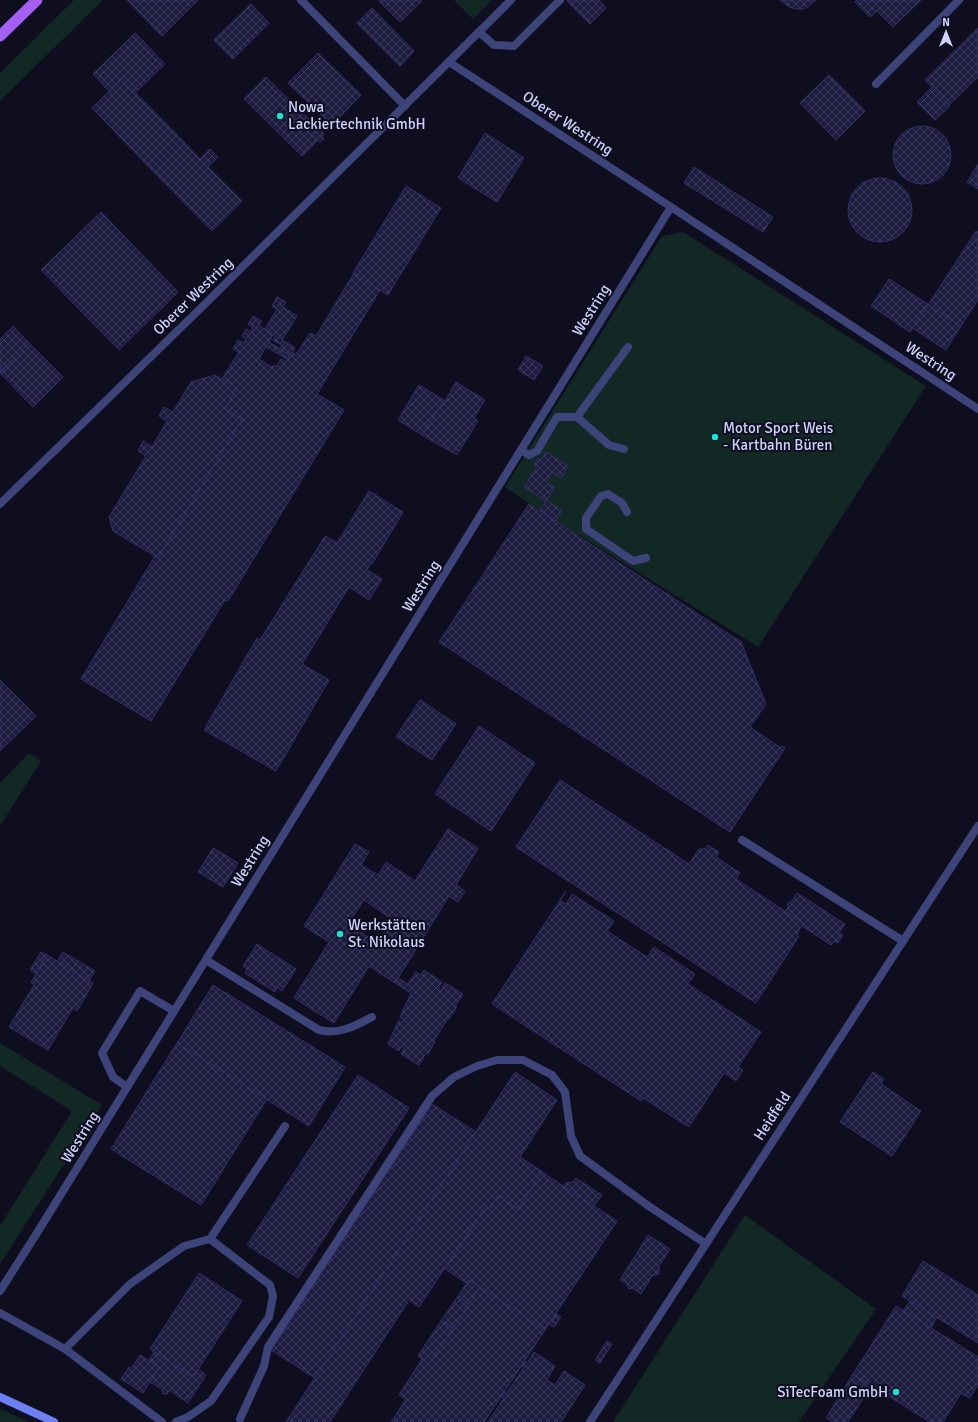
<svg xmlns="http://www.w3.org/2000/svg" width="978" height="1422" viewBox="0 0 978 1422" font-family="Signika,sans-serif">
	<defs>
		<pattern id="building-cross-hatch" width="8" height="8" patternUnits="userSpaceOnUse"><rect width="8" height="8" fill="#1d1b3e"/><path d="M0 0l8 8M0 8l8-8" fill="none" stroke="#3d3b5b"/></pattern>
	</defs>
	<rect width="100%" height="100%" fill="#0e0e1f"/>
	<!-- green -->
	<g fill="#122824">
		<path d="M74 0H103L0 101V73Z"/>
		<path d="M454 0H492L473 19Z"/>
		<path d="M683 232 926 386 758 647 556 521 505 487 662 236Z"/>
		<path d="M29 753 41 761 0 826V783Z"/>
		<path d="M0 1043 102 1105 0 1264V1226L72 1111 0 1066Z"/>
		<path d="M745 1215 876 1309 799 1422H613Z"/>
		<path d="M0 1409 29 1422H0Z"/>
	</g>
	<!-- building -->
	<g fill="url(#building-cross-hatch)" stroke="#322f69" fill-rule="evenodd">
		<path d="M127 0H198L162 36Z"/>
		<path d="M380 0H420L422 1 400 22 379 1Z"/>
		<path d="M568 0H599L606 8 590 24 567 1Z"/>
		<path d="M780 0H816L810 5 804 9H797L789 7Z"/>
		<path d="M857 0H921L893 27 877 11 870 17 855 2Z"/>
		<path d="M251 4 269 23 233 59 214 40Z"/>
		<path d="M372 8 414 51 400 66 357 23Z"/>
		<path d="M978 28V77L949 105 925 80Z"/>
		<path d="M135 33 165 64 135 93 122 79 109 91 93 74Z"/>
		<path d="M318 53 361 95 332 125 288 83Z"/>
		<path d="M829 75 865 111 836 140 800 103Z"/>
		<path d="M266 77 324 134 322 136 324 139 320 142 318 140 302 156 244 99Z"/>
		<path d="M122 79 181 139 151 169 92 108Z"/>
		<path d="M932 87 950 106 935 120 917 102Z"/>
		<circle cx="922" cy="155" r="29"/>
		<path d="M485 133 524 158 497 202 458 178Z"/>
		<path d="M181 139 200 159 210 149 218 157 208 167 242 201 212 231 151 169Z"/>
		<path d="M978 164V189L967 182Z"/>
		<path d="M694 167 773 217 763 232 684 183Z"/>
		<circle cx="880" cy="210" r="32"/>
		<path d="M406 186 441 208 388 295 353 273Z"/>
		<path d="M101 212 178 292 119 350 41 270Z"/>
		<path d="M976 231 978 232V300L961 326 928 305Z"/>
		<path d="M354 273 380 290 317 394 344 410 228 601 225 600 151 721 81 679 155 556 158 558 242 419 225 409 237 388 222 379 239 352 233 349 238 340 244 343 246 339 242 336 246 329 251 332 253 327 248 324 253 316 262 321 259 325 273 335 259 359 272 367 274 365 276 367 281 359 286 362 292 352 296 355 310 333 316 336Z"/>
		<path d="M889 279 928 304 910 332 871 306Z"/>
		<path d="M277 297 286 302 283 307 297 316 282 340 286 342 283 346 273 340 276 336 265 329 277 309 272 306Z"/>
		<path d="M928 305 961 326 946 350 912 328Z"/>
		<path d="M13 326 29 343 0 372V339Z"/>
		<path d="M269 342 290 355 287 359 266 347Z"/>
		<path d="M286 342 295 348 290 355 279 349Z"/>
		<path d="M29 343 63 377 33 407 0 373Z"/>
		<path d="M526 356 543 366 534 380 518 370Z"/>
		<path d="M215 375 237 388 225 409 242 419 158 558 113 531 109 517 146 456 138 451 143 441 152 447 167 421 159 416 164 407 173 412 191 382Z"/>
		<path d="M456 382 485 400 474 418 478 421 457 455 422 435 444 400 445 401Z"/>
		<path d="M419 385 444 400 422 435 398 420Z"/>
		<path d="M546 452 568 466 561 478 552 472 546 482 555 487 546 501 524 487 537 467 534 465 538 458 541 460Z"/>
		<path d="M369 491 403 512 372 564 371 563 367 570 382 579 369 600 349 587 302 664 329 680 276 771 204 730 257 638 260 640 325 536 337 543Z"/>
		<path d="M547 500 562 510 556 521 540 510Z"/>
		<path d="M529 504 741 642 766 704 750 727 781 748 782 746 785 748 730 832 439 642Z"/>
		<path d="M0 680 36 716 0 751Z"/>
		<path d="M420 700 456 724 432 760 396 737Z"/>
		<path d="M479 726 535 763 491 831 435 794Z"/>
		<path d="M560 780 689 864 699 849H705L708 845 719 852 716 857 740 873 736 879 803 923 797 934 799 936 756 1003 516 847Z"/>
		<path d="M448 829 478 848 456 885 465 891 458 902 449 896 395 983 369 966 334 1023 294 998 329 942 304 926 355 844 369 852 361 865 378 875 386 862 415 881ZM364 900 392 919 377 943 348 924Z"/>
		<path d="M213 848 238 863 223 887 198 872Z"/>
		<path d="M566 891 560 901 566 904 572 894 614 921 607 931 647 957 654 947 663 953 695 974 688 984 761 1032 738 1067 743 1070 736 1081 724 1073 689 1127 643 1098 641 1101 492 1004Z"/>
		<path d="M797 893 845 924 839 933 843 935 838 943 834 941 831 945 802 926 803 923 785 912 788 907 787 903 791 902Z"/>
		<path d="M257 944 296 969 282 991 277 987 275 992 245 973 247 969 243 966Z"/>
		<path d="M41 952 47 955 36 973 30 970Z"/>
		<path d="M63 952 95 971 89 981 57 962Z"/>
		<path d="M47 955 93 983 77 1011 73 1008 48 1050 9 1027 34 985 31 982Z"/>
		<path d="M424 970 442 982 438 989 441 990 445 983 463 994 455 1006 457 1007 449 1019 448 1018 434 1041 435 1042 428 1054 426 1053 419 1065 401 1054 404 1049 401 1047 399 1051 388 1044 399 1020 402 1022 404 1019 400 1017 411 993 395 983 398 978 408 984 416 972 421 975Z"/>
		<path d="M213 985 345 1067 309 1126 177 1043Z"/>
		<path d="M177 1043 267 1099 201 1205 111 1149Z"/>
		<path d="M515 1072 557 1100 520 1157 543 1172V1173L518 1209 498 1196 490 1209 486 1206 419 1307 409 1300 330 1422H286Z"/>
		<path d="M873 1072 884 1079 881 1084 921 1111 892 1156 840 1122Z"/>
		<path d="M358 1075 409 1108 298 1278 247 1245Z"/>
		<path d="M432 1104 476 1132 315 1378 271 1350Z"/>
		<path d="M542 1172 617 1221 545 1330 469 1280 466 1283 445 1269 486 1206 490 1209 498 1196 518 1209Z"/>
		<path d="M576 1178 602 1195 594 1206 564 1187 566 1183 573 1182Z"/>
		<path d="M648 1235 670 1249 659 1266V1274L652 1276 641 1294 632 1288 629 1289 628 1288V1285L620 1280Z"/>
		<path d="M923 1261 978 1295V1343L902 1296Z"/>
		<path d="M199 1273 242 1301 193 1377 150 1349Z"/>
		<path d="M469 1280 480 1287 469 1304 458 1296Z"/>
		<path d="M480 1287 545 1330 501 1397 484 1422H391L406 1399 399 1395 422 1359 429 1364Z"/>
		<path d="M458 1296 469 1304 453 1328 441 1321Z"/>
		<path d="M910 1301 937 1317 931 1328 903 1311Z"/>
		<path d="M896 1306 978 1357V1385L970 1398 961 1393 943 1422H930L853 1374Z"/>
		<path d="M556 1314 561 1317 554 1327 549 1324Z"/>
		<path d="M441 1321 453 1328 429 1364 418 1356Z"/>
		<path d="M607 1341 612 1344 600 1363 595 1360Z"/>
		<path d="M154 1352 193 1377 198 1369 206 1375 188 1403 169 1390 167 1394H164L162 1393V1389L150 1382 159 1367 149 1360Z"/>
		<path d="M534 1352 555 1366 547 1380 555 1385 564 1371 585 1385 561 1422H488L504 1398 501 1397 504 1392 506 1394 524 1367 521 1366 524 1361 527 1363Z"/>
		<path d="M140 1355 159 1367 143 1393 121 1379 129 1367 131 1369Z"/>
		<path d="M853 1374 871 1386 848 1422H833L826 1418Z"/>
	</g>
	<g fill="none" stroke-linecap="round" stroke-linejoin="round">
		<!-- service -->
		<g stroke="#3c447a" stroke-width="8">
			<path d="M479 32 494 45 514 46 560 0"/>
			<path d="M876 84 959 0"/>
			<path d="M577 417 628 347"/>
			<path d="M521 450 529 455 537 451 557 417H577L609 445 624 449"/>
			<path d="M627 512 622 503 608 494 601 496 586 518V529L633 561 646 558"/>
			<path d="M742 840 903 941"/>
			<path d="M206 960 319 1030C339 1035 355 1026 372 1017"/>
			<path d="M127 1087 113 1077 102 1053 140 991 174 1011"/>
			<path d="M210 1239 285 1126"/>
			<path d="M0 1313 65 1349 130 1284 184 1246 210 1239 270 1285 273 1296 269 1317 211 1401 188 1417 176 1422"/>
			<path d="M65 1349 162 1422"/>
			<path d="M240 1419 264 1366 268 1347 432 1096 454 1077 477 1066 497 1060H523L552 1075 565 1092 571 1136 580 1156 650 1207 706 1244"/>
		</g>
		<!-- minor -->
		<g stroke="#3c447a" stroke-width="8">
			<path d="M301 0 405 106"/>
			<path d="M449 62 671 207"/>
			<path d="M0 504 206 303 511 0"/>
			<path d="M0 1291 37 1233 671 207 978 409"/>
			<path d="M590 1422 978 826"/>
		</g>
		<!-- secondary -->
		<path stroke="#6d7ff4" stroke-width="8" d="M0 1397 54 1422"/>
		<!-- primary -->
		<path stroke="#a45ff3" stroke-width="11" d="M0 36 37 0"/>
	</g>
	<!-- markers -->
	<g fill="#11e6da" stroke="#0e0e1f" stroke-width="1.5">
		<circle cx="280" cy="116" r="4"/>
		<circle cx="715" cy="437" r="4"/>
		<circle cx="340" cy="934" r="4"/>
		<circle cx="896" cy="1392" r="4"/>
	</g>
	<g text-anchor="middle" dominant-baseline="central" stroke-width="4" stroke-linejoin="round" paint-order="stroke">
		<!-- poi labels -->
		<g font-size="15" fill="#cfd1fc" stroke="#0e0e1f" text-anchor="start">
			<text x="288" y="107">Nowa<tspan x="288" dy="17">Lackiertechnik GmbH</tspan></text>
			<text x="723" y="428">Motor Sport Weis<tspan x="723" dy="17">- Kartbahn Büren</tspan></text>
			<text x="348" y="925">Werkstätten<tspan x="348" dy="17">St. Nikolaus</tspan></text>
			<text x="888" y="1392" text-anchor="end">SiTecFoam GmbH</text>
		</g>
		<!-- street labels -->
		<g font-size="15" fill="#cfd1fc" stroke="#0e0e1f">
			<text transform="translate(568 123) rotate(33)">Oberer Westring</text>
			<text transform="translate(193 296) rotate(-44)">Oberer Westring</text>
			<text transform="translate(591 310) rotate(-58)">Westring</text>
			<text transform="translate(931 361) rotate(33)">Westring</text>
			<text transform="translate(421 586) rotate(-58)">Westring</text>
			<text transform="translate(250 861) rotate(-58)">Westring</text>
			<text transform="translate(772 1116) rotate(-57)">Heidfeld</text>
			<text transform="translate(80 1137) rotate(-58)">Westring</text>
		</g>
	</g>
	<!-- north arrow -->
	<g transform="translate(946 32)" stroke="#0e0e1f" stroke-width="3" paint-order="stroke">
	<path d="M0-3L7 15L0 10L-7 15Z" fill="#cfd1fc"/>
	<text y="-6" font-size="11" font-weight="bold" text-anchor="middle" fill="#cfd1fc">N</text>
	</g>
</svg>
